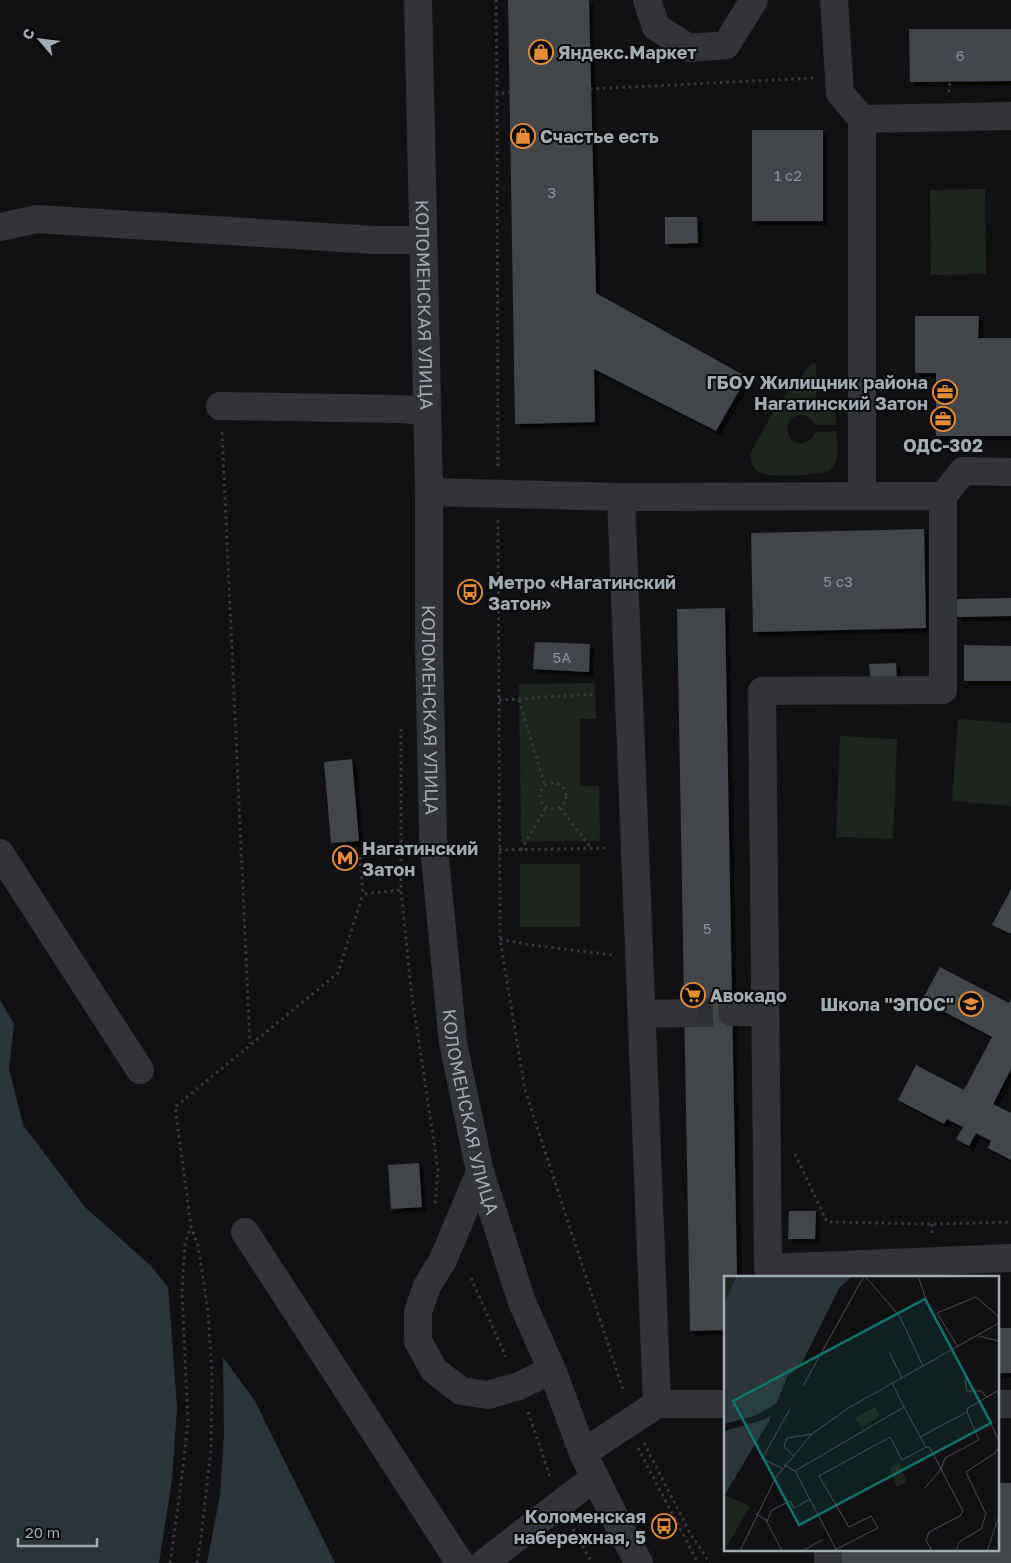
<svg xmlns="http://www.w3.org/2000/svg" width="1011" height="1563" viewBox="0 0 1011 1563" font-family="'Golos Text',sans-serif">
	<defs>
		<filter id="shadow"><feDropShadow dx="4.5" dy="4.5" stdDeviation="0" flood-color="#0009"/></filter>
	</defs>
	<rect width="100%" height="100%" fill="#111113"/>
	<!-- green -->
	<g fill="#1e251e">
		<path d="M985 189 986 274 931 275 930 190Z"/>
		<path d="M812 363H816V403L835 402 836 425H816C811 419 805 413 796 416 774 425 798 462 816 432L836 431C837 447 842 465 825 473 809 474 766 481 755 469 751 465 751 460 750 454L777 405Z"/>
		<path d="M595 683 596 719H580V786H599L600 841 521 842 519 684Z"/>
		<path d="M958 719 1011 723V806L952 801Z"/>
		<path d="M840 736 897 739 893 839 836 837Z"/>
		<rect x="520" y="864" width="60" height="63"/>
	</g>
	<!-- water -->
	<path fill="#2c363a" d="M0 1000 14 1024 9 1069 23 1125 85 1207 151 1266 208 1337 255 1401 335 1563H0Z"/>
	<!-- pier -->
	<path fill="#111113" d="M168 1284 223 1353 224 1435 220 1495 207 1563H159L172 1479 177 1408Z"/>
	<!-- building -->
	<g fill="#424548" filter="url(#shadow)">
		<path d="M508 0H589L596 293 747 377 716 431 594 369 595 422 515 424Z"/>
		<path d="M909 29H1011V81L910 82Z"/>
		<rect x="752" y="130" width="71" height="91"/>
		<path d="M665 217H697L698 243 665 244Z"/>
		<path d="M915 316H979L978 338H1011V436H936V373H915Z"/>
		<path d="M924 529 926 628 753 632 751 533Z"/>
		<path d="M1011 598V616L957 617V599Z"/>
		<path d="M725 608 737 1277H725V1330L690 1331 677 609Z"/>
		<path d="M535 642 590 644 589 672 533 669Z"/>
		<path d="M964 645 1011 646V681H964Z"/>
		<path d="M896 663 897 685 871 687 869 664Z"/>
		<path d="M352 759 359 841 331 843 324 762Z"/>
		<path d="M1011 889V934L992 925Z"/>
		<path d="M940 967 1009 1003 1011 999V1069L993 1104 1011 1113V1160L988 1148 991 1141 976 1133 969 1146 956 1139 963 1127 947 1119 944 1124 898 1100 916 1065 964 1090 992 1037 922 1000Z"/>
		<path d="M419 1163 422 1207 391 1209 388 1165Z"/>
		<path d="M789 1211H816L815 1239H788Z"/>
		<rect x="997" y="1328" width="14" height="45"/>
		<path d="M997 1483H1011V1563H835V1549H997Z"/>
	</g>
	<g fill="none" stroke-linecap="round" stroke-linejoin="round">
		<!-- minor-tunnel -->
		<path stroke="#2e3033" stroke-width="28" stroke-dasharray="28 14" stroke-linecap="butt" d="M685 1013 732 1012"/>
		<!-- path -->
		<g stroke="#393b3e" stroke-width="3" stroke-dasharray="2.5 4" stroke-linecap="butt">
			<path d="M496 0 497 94"/>
			<path d="M590 89 813 78"/>
			<path d="M949 92 950 82"/>
			<path d="M222 432 250 1044"/>
			<path d="M498 466 497 94 510 92"/>
			<path d="M498 520 500 939 525 1090 624 1393"/>
			<path d="M499 700 595 694"/>
			<path d="M519 700 545 786"/>
			<path d="M401 729V890L411 989 438 1169 435 1206"/>
			<circle cx="553" cy="796" r="13"/>
			<path d="M560 808 591 848"/>
			<path d="M499 850 609 848"/>
			<path d="M521 850 546 808"/>
			<path d="M360 857 363 894 401 890"/>
			<path d="M500 939 530 945 613 955"/>
			<path d="M795 1154 827 1222 932 1224 1011 1222"/>
			<path d="M932 1224V1236"/>
			<path d="M471 1278 506 1357"/>
			<path d="M528 1412 550 1477"/>
			<path d="M644 1443 689 1531 710 1563"/>
			<path d="M638 1448 698 1563"/>
			<path d="M573 1529 592 1563"/>
			<path d="M170 1563 179 1500 188 1423 182 1291 185 1243 191 1226"/>
			<path d="M197 1563 201 1537 211 1451 212 1376 208 1311 198 1246 191 1226 175 1107 338 973 363 894"/>
		</g>
		<!-- minor -->
		<g stroke="#323437" stroke-width="28">
			<path id="s1" d="M418 0 429 492V644L433 837 453 1043 480 1172 522 1302 552 1370 583 1453 618 1524 639 1563"/>
			<path d="M647 0 656 27 689 48 726 45 754 0"/>
			<path d="M834 0 840 93 862 119 1011 116"/>
			<path d="M862 119V495"/>
			<path d="M0 227 37 219 375 240H423"/>
			<path d="M220 406 401 409 427 411"/>
			<path d="M429 492 621 497"/>
			<path d="M943 496 963 471 1011 472"/>
			<path d="M0 853 140 1070"/>
			<path d="M732 1012H765"/>
			<path d="M642 1014 685 1013"/>
			<path d="M480 1172 443 1260 427 1286 418 1312V1341L434 1370 461 1391 488 1395 519 1386 552 1370"/>
			<path d="M245 1232 460 1563"/>
			<path d="M657 1404 621 497 943 496V690L762 691 768 1268 1011 1258"/>
			<path d="M997 1404H1011"/>
			<path d="M583 1453 657 1404H725"/>
			<path d="M828 1549V1563"/>
			<path d="M484 1563 595 1477"/>
		</g>
	</g>
	<!-- icons -->
	<defs>
		<symbol id="shop-ring" viewBox="-11 -11 22 22"><circle r="9.5" fill="#0c0c0d" stroke="#e58c36" stroke-width="1.5"/><path d="M-5-2.5h2.3a2.7 3.5 0 0 1 5.4 0H5L5.5 6h-11ZM-1.5-2.5h3a1.5 2.3 0 0 0-3 0Z" fill="#e58c36"/></symbol>
		<symbol id="office-ring" viewBox="-11 -11 22 22"><circle r="9.5" fill="#0c0c0d" stroke="#e58c36" stroke-width="1.5"/><path d="M-6-3h4V-5.5h4V-3h4V5H-6ZM-1-4.5V-3h2v-1.5ZM-6 0V1H6V0Z" fill="#e58c36"/></symbol>
		<symbol id="bus-ring" viewBox="-11 -11 22 22"><circle r="9.5" fill="#0c0c0d" stroke="#e58c36" stroke-width="1.5"/><path d="M-5-6H5V4H4V6H2V4H-2V6H-4V4H-5ZM-3.5-4V0h7V-4ZM-3.5 1.2v1.5H-2V1.2ZM2 1.2v1.5H3.5V1.2Z" fill="#e58c36"/></symbol>
		<symbol id="metro-ring" viewBox="-11 -11 22 22"><circle r="9.5" fill="#0c0c0d" stroke="#e58c36" stroke-width="1.5"/><path d="M-5.5 5V-5H-3L0 0L3-5H5.5V5H3V-.5L0 4L-3-.5V5Z" fill="#e58c36"/></symbol>
		<symbol id="supermarket-ring" viewBox="-11 -11 22 22"><circle r="9.5" fill="#0c0c0d" stroke="#e58c36" stroke-width="1.5"/><path d="M-6-5.5h2.5l.6 2H6L4.5 2H-2.5L-4.4-4H-6ZM-1.5 3.2a1.3 1.3 0 1 0 .1 0ZM3 3.2a1.3 1.3 0 1 0 .1 0Z" fill="#e58c36"/></symbol>
		<symbol id="school-ring" viewBox="-11 -11 22 22"><circle r="9.5" fill="#0c0c0d" stroke="#e58c36" stroke-width="1.5"/><path d="M0-5L7-2L0 1L-7-2ZM-4 1L0 2.5L4 1V4Q0 6-4 4Z" fill="#e58c36"/></symbol>
	</defs>
	<g fill-rule="evenodd">
		<use href="#shop-ring" x="527" y="38" width="28" height="28"/>
		<use href="#shop-ring" x="509" y="122" width="28" height="28"/>
		<use href="#office-ring" x="931" y="378" width="28" height="28"/>
		<use href="#office-ring" x="929" y="405" width="28" height="28"/>
		<use href="#bus-ring" x="456" y="578" width="28" height="28"/>
		<use href="#metro-ring" x="331" y="844" width="28" height="28"/>
		<use href="#supermarket-ring" x="679" y="981" width="28" height="28"/>
		<use href="#school-ring" x="957" y="990" width="28" height="28"/>
		<use href="#bus-ring" x="650" y="1512" width="28" height="28"/>
	</g>
	<g text-anchor="middle" dominant-baseline="central" stroke-width="4" stroke-linejoin="round" paint-order="stroke">
		<!-- number labels -->
		<g font-size="15" fill="#8b9298">
			<text x="960" y="55">6</text>
			<text x="788" y="175">1 с2</text>
			<text x="552" y="192">3</text>
			<text x="838" y="581">5 с3</text>
			<text x="562" y="657">5А</text>
			<text x="707" y="928">5</text>
		</g>
		<!-- poi labels -->
		<g font-size="18" font-weight="bold" fill="#a3abb2" stroke="#0c0c0d" text-anchor="start">
			<text x="558" y="52">Яндекс.Маркет</text>
			<text x="540" y="136">Счастье есть</text>
			<text x="928" y="382" text-anchor="end">ГБОУ Жилищник района<tspan x="928" dy="21">Нагатинский Затон</tspan></text>
			<text x="943" y="445" text-anchor="middle">ОДС-302</text>
			<text x="488" y="582">Метро «Нагатинский<tspan x="488" dy="21">Затон»</tspan></text>
			<text x="362" y="848">Нагатинский<tspan x="362" dy="21">Затон</tspan></text>
			<text x="710" y="995">Авокадо</text>
			<text x="954" y="1004" text-anchor="end">Школа "ЭПОС"</text>
			<text x="646" y="1516" text-anchor="end">Коломенская<tspan x="646" dy="21">набережная, 5</tspan></text>
		</g>
		<!-- street labels -->
		<g font-size="18" fill="#a3abb2" stroke="#0c0c0d">
			<text stroke="none"><textPath href="#s1" startOffset="305">КОЛОМЕНСКАЯ УЛИЦА</textPath></text>
			<text stroke="none"><textPath href="#s1" startOffset="710">КОЛОМЕНСКАЯ УЛИЦА</textPath></text>
			<text stroke="none"><textPath href="#s1" startOffset="1115">КОЛОМЕНСКАЯ УЛИЦА</textPath></text>
		</g>
	</g>
	<!-- overview -->
	<g transform="translate(724 1276)">
		<rect width="275" height="275" fill="#111113"/>
		<path d="M0 0H12L0 29ZM151 131 156 140 137 151 131 142ZM175 187 183 206 173 211 165 192ZM1 219 26 230 0 275V220Z" fill="#1e251e"/>
		<path d="M12 0H128L115 12 76 91 64 99 45 145 0 220V29Z" fill="#2c363a"/>
		<path d="M57 125 52 137 39 144 0 155V148L30 140Z" fill="#111113"/>
		<path fill="none" stroke="#2c363a" stroke-width="2.5" d="M14 27 34 21 46 0"/>
		<path fill="none" stroke="#4b4f53" stroke-width="1" d="M141 0 176 41 199 90M194 0 202 23 229 74M255 60 275 65M234 71 213 37 252 21 275 41M165 76 178 102M244 101 241 105 243 115H257L263 121M168 107 180 131M79 110 140 0M256 125 275 165M196 161 243 136M69 180 60 170 63 162 88 158M60 189 71 195 112 273M58 192 38 183 66 133M71 195 180 131 202 171 178 184 166 161 95 200 125 251 147 240 154 252 109 275M201 212 217 193 206 172 202 171M32 238 42 244 58 275M43 245 48 234 66 225 70 232 86 223M16 275 52 201 88 158 126 131 275 47M78 275 98 264M208 275 202 264 205 256 236 240 239 235 217 193 221 182 255 164 243 136 244 132 275 114M232 275 235 266 257 253 262 238 242 196 271 177 275 171M263 275 275 240"/>
		<path fill="#0f766e" fill-opacity="0.15" stroke="#0f766e" stroke-width="2.5" d="M201 23 267 147 75 249 9 125Z"/>
		<rect width="275" height="275" fill="none" stroke="#a3abb2" stroke-width="2.5"/>
	</g>
	<!-- north arrow -->
	<g transform="translate(40 40) rotate(298)" stroke="#0c0c0d" stroke-width="4" paint-order="stroke">
	<path d="M0-4L9 19L0 12L-9 19Z" fill="#a3abb2"/>
	<text y="-8" font-size="14" font-weight="bold" text-anchor="middle" fill="#a3abb2">С</text>
	</g>
	<!-- scale -->
	<path d="M18 1538v8h79v-8" fill="none" stroke="#a3abb2" stroke-width="2.5"/>
	<text x="25" y="1538" font-size="15" fill="#a3abb2" stroke="#0c0c0d" stroke-width="4" paint-order="stroke">20 m</text>
</svg>
